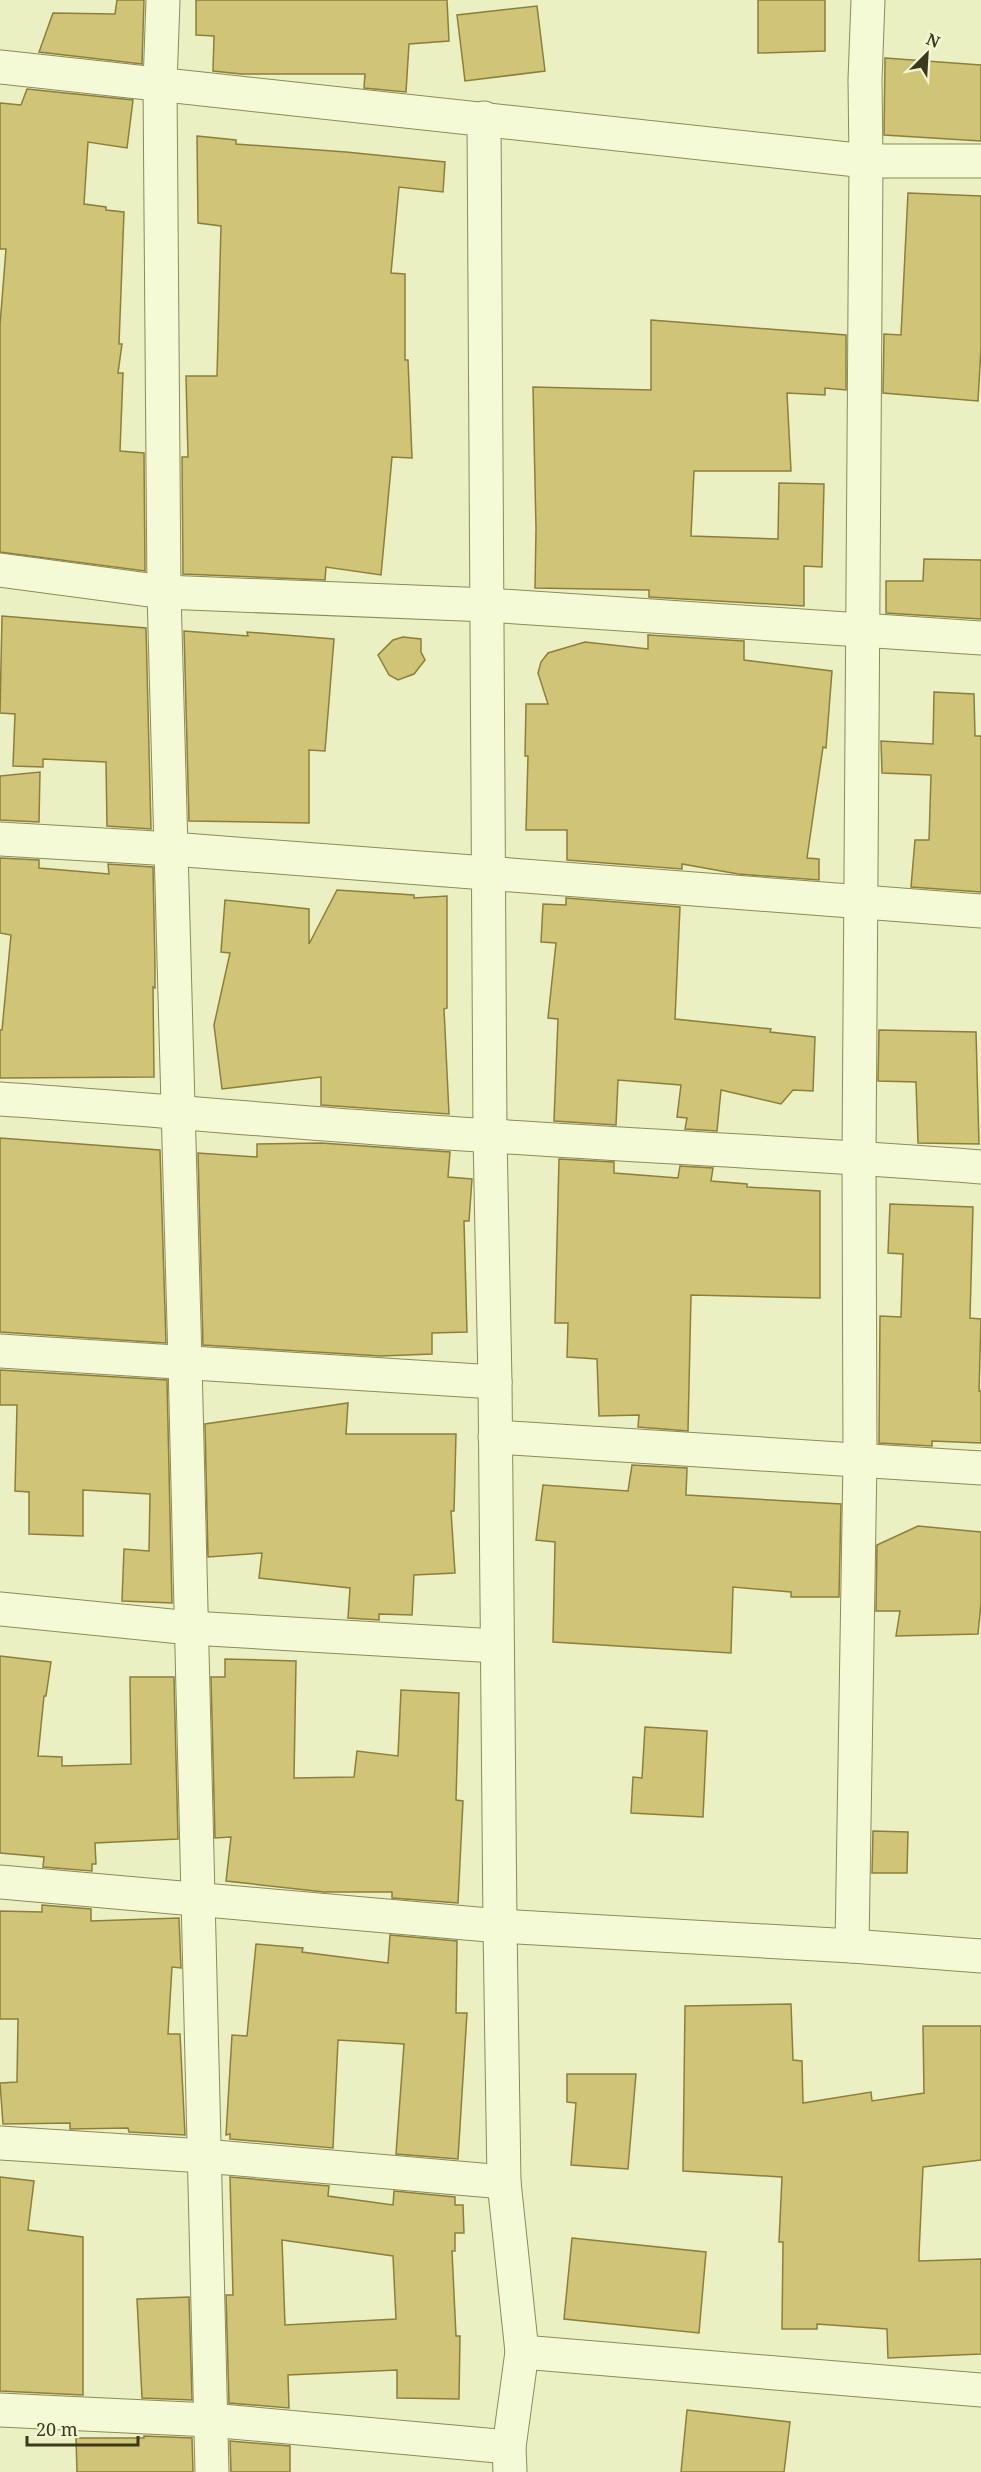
<svg xmlns="http://www.w3.org/2000/svg" width="981" height="2472" viewBox="0 0 981 2472" font-family="'Noto Serif',serif">
	<rect width="100%" height="100%" fill="#eaf0c2"/>
	<!-- building -->
	<g fill="#d0c476" stroke="#8c7f3d" stroke-width="1.5" fill-rule="evenodd">
		<path d="M117 0H144L142 64 39 52 53 13 115 14Z"/>
		<path d="M196 0H447L449 41 409 44 406 92 364 88 365 74H241L213 71 214 36 196 35Z"/>
		<path d="M758 0H825V51L758 53Z"/>
		<path d="M537 6 545 71 465 81 457 15Z"/>
		<path d="M885 58 981 65V141L884 135Z"/>
		<path d="M27 89 133 100 127 148 88 142 84 204 106 207V210L124 212 119 344H122L118 373H123L120 451 144 453 145 571 0 552V325L6 249H0V103L21 105Z"/>
		<path d="M197 136 236 140V144L346 152 445 162 443 192 399 187 391 273 405 274V360H408L412 458 392 457 381 575 326 567 325 580 183 574 182 457H188L186 376H217L221 226 198 223Z"/>
		<path d="M908 193 981 196V348L978 401 883 393 884 334 901 335Z"/>
		<path d="M651 320 846 335V390L825 388V395L787 393 791 471H694L691 536 778 539 779 483 824 484 822 567 804 566V606L649 597V590L535 588 536 529 533 387 651 390Z"/>
		<path d="M924 559 981 560V619L886 613V581H923Z"/>
		<path d="M2 616 146 628 151 829 107 826 106 762 43 759V767L13 766 15 714 0 713Z"/>
		<path d="M184 631 248 636 247 632 334 639 325 751 309 750V823L189 821Z"/>
		<path d="M648 635 744 641V660L832 671 826 748 823 747 807 858 819 859V880L738 874 682 864V869L567 860V830H526L528 756H525L526 704H548L538 673 541 662 548 653 585 642 648 649Z"/>
		<path d="M403 637 421 639V652L425 660 414 674 398 680 389 675 378 655 393 640Z"/>
		<path d="M934 692 974 694 975 736H981V892L911 887 915 840H929L931 775 882 773 881 741 933 744Z"/>
		<path d="M40 772 39 822 0 820V776Z"/>
		<path d="M0 858 39 860V868L109 874 108 864 153 867 155 966V988L153 987 154 1077 0 1078V1030H2L11 935 0 933Z"/>
		<path d="M337 890 414 895V898L447 896V1008L444 1009 449 1114 321 1105V1077L222 1089 214 1025 230 953 221 952 225 900 309 909V944Z"/>
		<path d="M566 898 680 907 675 1019 771 1029 770 1032 815 1037 813 1091 793 1090 781 1104 721 1090 717 1131 685 1129 687 1118 677 1117 681 1085 618 1080 616 1125 554 1121 558 1019 548 1018 556 943 541 942 543 904 566 905Z"/>
		<path d="M879 1030 976 1032 979 1144 918 1143 916 1082 878 1081Z"/>
		<path d="M0 1138 160 1150 166 1343 0 1332Z"/>
		<path d="M321 1143 450 1152 448 1177 472 1179 469 1221H464L467 1332 432 1333V1354L381 1356 203 1345 198 1153 257 1157V1144Z"/>
		<path d="M559 1159 614 1162V1173L678 1178 680 1166 713 1168 711 1181 747 1184V1187L820 1191V1298L691 1295 688 1431 638 1427 639 1415 599 1416 597 1359 567 1357 568 1323H555Z"/>
		<path d="M890 1204 973 1207 970 1318 981 1319 979 1391H981V1443L932 1441V1446L879 1443 880 1316 901 1317 903 1254 888 1253Z"/>
		<path d="M0 1370 167 1380 172 1603 122 1601 124 1549 149 1551 150 1494 83 1490V1536L29 1534V1492L15 1491 17 1405H0Z"/>
		<path d="M348 1403 346 1434H456L454 1511H451L455 1573 414 1575 412 1615 379 1614V1620L348 1618 350 1588 259 1578 262 1553 208 1557 205 1424Z"/>
		<path d="M632 1465 687 1468 686 1495 841 1504 839 1597H791V1592L733 1587 731 1653 553 1642 555 1542 536 1540 543 1485 628 1491Z"/>
		<path d="M918 1526 981 1532V1603L978 1634 896 1636 900 1611H876L877 1545Z"/>
		<path d="M0 1656 51 1662 46 1696H44L38 1756 62 1757V1766L131 1764 130 1677H174L178 1839 95 1843 96 1864H92V1871L43 1867 44 1857 0 1853Z"/>
		<path d="M225 1659 296 1661 294 1778 354 1777 357 1751 398 1756 401 1690 459 1693 456 1800 463 1801 458 1903 392 1898V1892H324L226 1881 231 1837 215 1838 211 1677H225Z"/>
		<path d="M645 1727 707 1731 703 1817 631 1813 633 1777 642 1778Z"/>
		<path d="M873 1831 908 1832 907 1873H872Z"/>
		<path d="M42 1905 91 1909V1921L179 1918 181 1968 172 1967 168 2034H180L185 2135 129 2132 128 2128 70 2129V2123L3 2124 0 2083 17 2082 18 2019H0V1911L42 1912Z"/>
		<path d="M390 1935 457 1941 456 2013H467L458 2159 396 2154 404 2044 338 2040 333 2148 230 2139V2134L226 2135 232 2035 247 2036 256 1944 303 1948 302 1952 388 1963Z"/>
		<path d="M791 2004 793 2060 802 2061 803 2103 871 2092 872 2101 924 2093 923 2026H981V2160L923 2167 919 2254V2261L981 2259V2354L888 2358 887 2329 817 2324V2329H782L783 2242H779L782 2177 683 2171 685 2006Z"/>
		<path d="M567 2074H636L628 2169 571 2165 576 2103 567 2102Z"/>
		<path d="M0 2177 34 2181 28 2230 83 2237V2395L0 2391Z"/>
		<path d="M230 2177 329 2186 328 2196 393 2205 394 2191 455 2197V2205H463L464 2233H455V2251H452L456 2336H460L459 2399 397 2398V2370L288 2375 289 2408 229 2403 226 2295H233ZM282 2240 393 2256 396 2319 285 2325Z"/>
		<path d="M572 2238 706 2252 699 2333 564 2319Z"/>
		<path d="M189 2297 192 2400 142 2398 137 2299Z"/>
		<path d="M687 2410 790 2422 784 2472H681Z"/>
		<path d="M144 2436 192 2438 193 2472H77L76 2438H144Z"/>
		<path d="M230 2441 290 2446V2472H231Z"/>
	</g>
	<g fill="none" stroke-linecap="round" stroke-linejoin="round">
		<defs>
			<g id="minor">
				<path d="M163 0 160 84 164 592 185 1362 212 2472"/>
				<path d="M0 67 866 161H981"/>
				<path d="M484 118 490 1136 495 1382 500 1926 504 2182 522 2352 509 2447 510 2472"/>
				<path d="M0 570 164 592 488 605 981 638"/>
				<path d="M0 839 172 849 981 911"/>
				<path d="M0 1099C164 1110 328 1126 493 1136 656 1147 818 1154 981 1167"/>
				<path d="M0 1351 495 1382"/>
				<path d="M495 1437 981 1468"/>
				<path d="M0 1609 191 1628 497 1646"/>
				<path d="M0 1882 500 1926 852 1946 981 1956"/>
				<path d="M852 1946 860 1460 859 1157 866 161 865 80 868 0"/>
				<path d="M0 2143 204 2156 504 2182"/>
				<path d="M522 2352 981 2390"/>
				<path d="M0 2410 210 2420 509 2447"/>
			</g>
		</defs>
		<!-- minor casing -->
		<use href="#minor" stroke="#8b8a58" stroke-width="35"/>
		<!-- minor -->
		<use href="#minor" stroke="#f5fad6" stroke-width="33"/>
	</g>
	<!-- north arrow -->
	<g transform="translate(927 54) rotate(24)" stroke="#f2f7d3" stroke-width="4.5" paint-order="stroke">
	<path d="M0-4.5L10 22L0 15L-10 22Z" fill="#3b381d"/>
	<text y="-9" font-size="16" font-weight="bold" text-anchor="middle" fill="#3b381d">N</text>
	</g>
	<!-- scale -->
	<path d="M27 2436v9h111v-9" fill="none" stroke="#3b381d" stroke-width="3"/>
	<text x="36" y="2436" font-size="18" fill="#3b381d" stroke="#f2f7d3" stroke-width="4.5" paint-order="stroke">20 m</text>
</svg>
